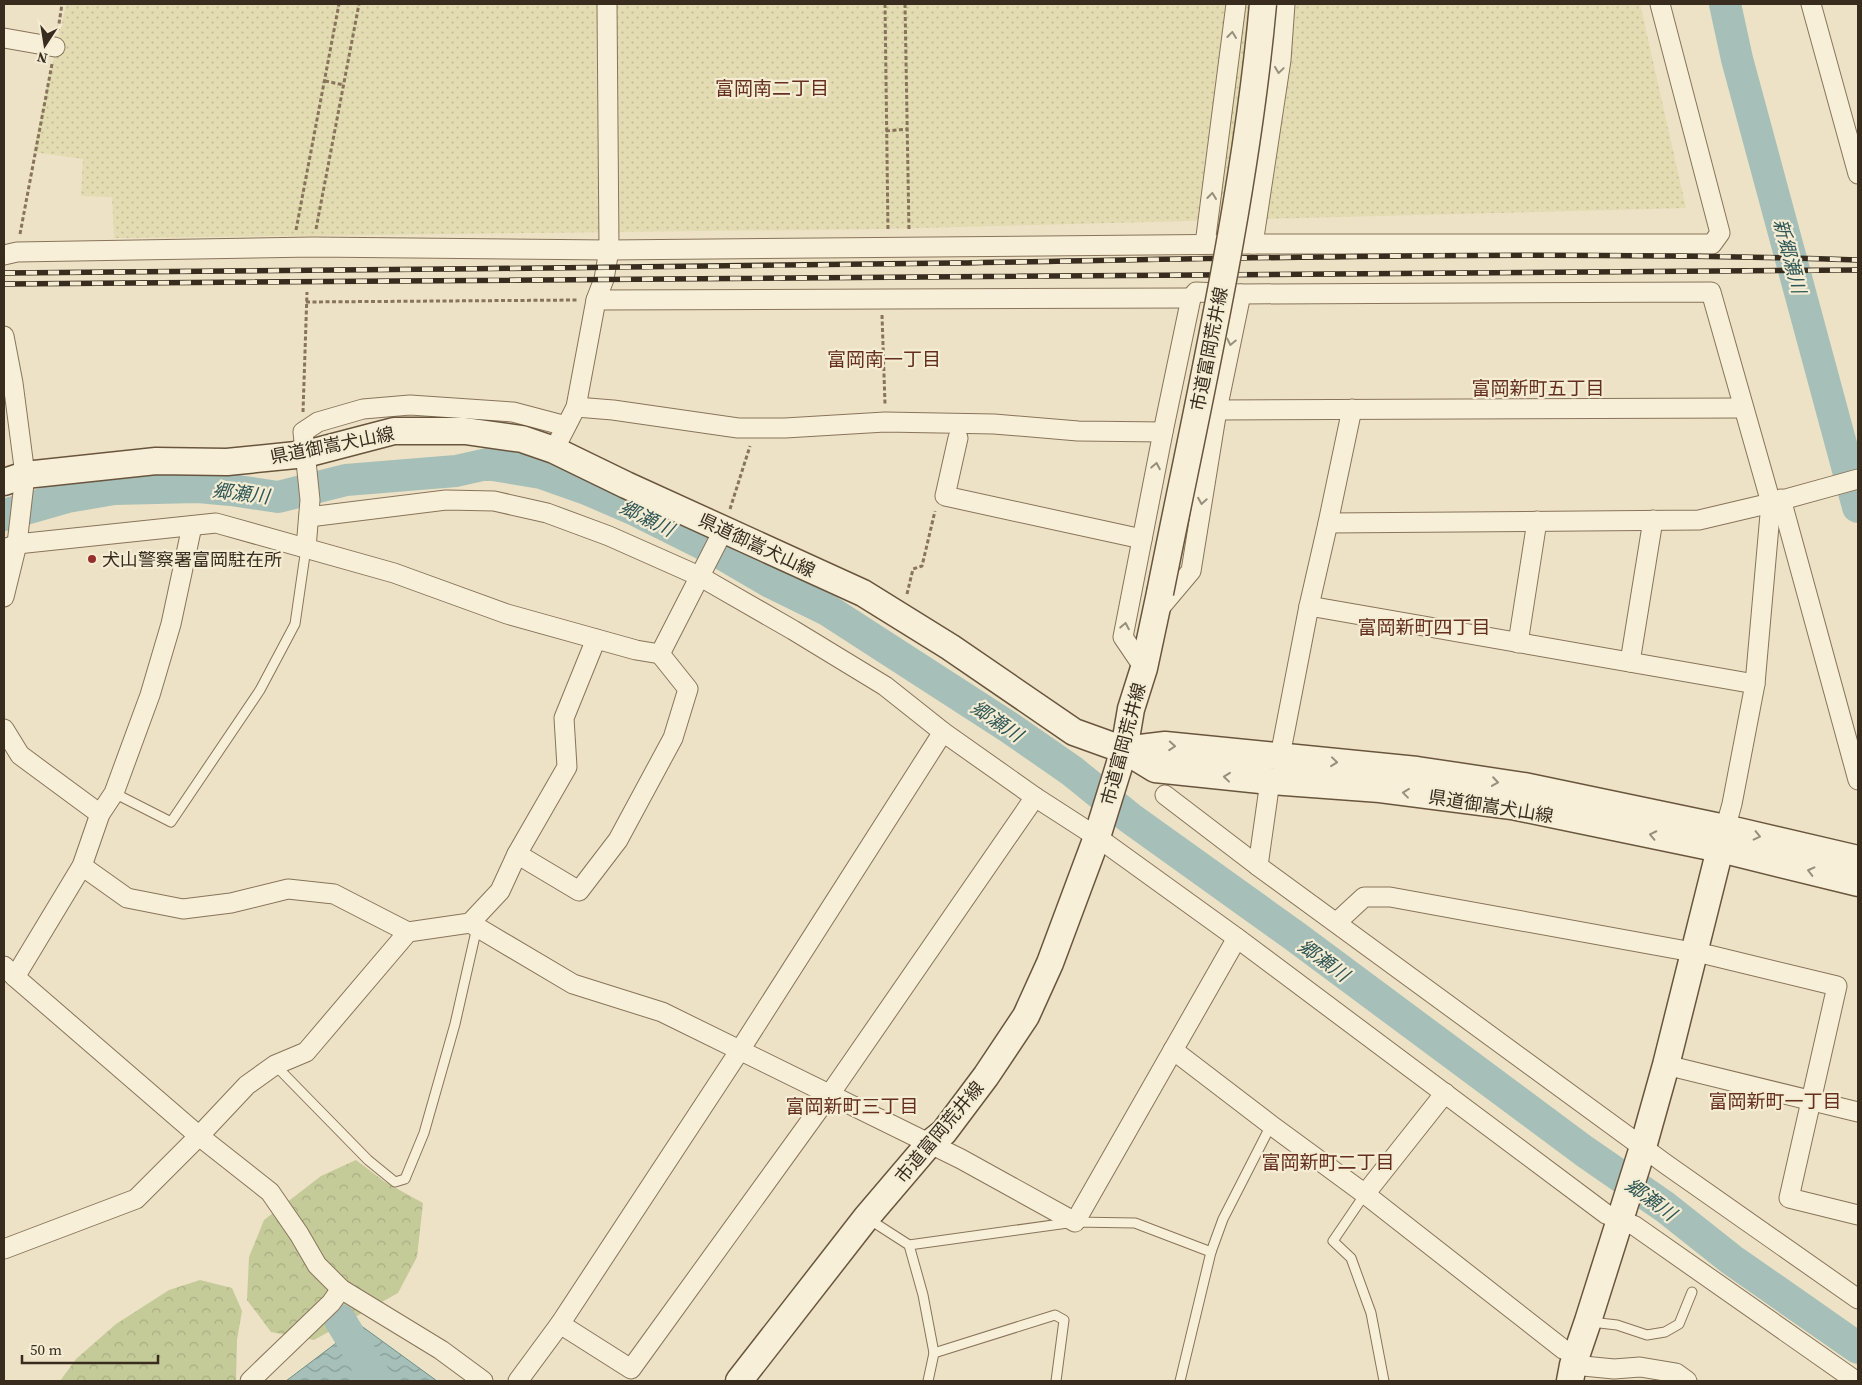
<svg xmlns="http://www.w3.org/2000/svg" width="1862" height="1385" viewBox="0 0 1862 1385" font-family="'Source Serif 4','Noto Sans JP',serif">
	<defs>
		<pattern id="farmland-dots" width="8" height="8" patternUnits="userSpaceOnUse" patternTransform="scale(1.25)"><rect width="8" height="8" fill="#e3dcb2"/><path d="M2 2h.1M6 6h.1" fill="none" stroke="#c4bd99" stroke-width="1.8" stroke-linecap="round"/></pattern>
		<pattern id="forest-crowns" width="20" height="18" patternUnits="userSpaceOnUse" patternTransform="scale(1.25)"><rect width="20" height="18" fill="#c4cb99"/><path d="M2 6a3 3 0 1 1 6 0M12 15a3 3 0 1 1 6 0" fill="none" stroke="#a9ae83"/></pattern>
		<pattern id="water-waves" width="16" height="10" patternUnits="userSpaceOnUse" patternTransform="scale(1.25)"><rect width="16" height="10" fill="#a6c0b9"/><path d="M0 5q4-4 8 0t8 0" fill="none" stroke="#889c96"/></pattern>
	</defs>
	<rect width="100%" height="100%" fill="#ede2c5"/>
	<!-- farmland -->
	<path fill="url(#farmland-dots)" d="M66 4H1640L1686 208 879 229 114 238 112 197 81 196 83 159 33 152Z"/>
	<!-- forest -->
	<g fill="url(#forest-crowns)">
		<path d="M356 1160 385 1182 423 1203 417 1257 398 1293 314 1340 271 1332 247 1300 249 1257 264 1220 321 1176Z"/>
		<path d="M200 1280 232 1288 242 1311 237 1340 236 1381H60L76 1359 116 1324 169 1290Z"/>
	</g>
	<!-- water -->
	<path fill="url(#water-waves)" stroke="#6d8f87" d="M360 1325 437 1381H286Z"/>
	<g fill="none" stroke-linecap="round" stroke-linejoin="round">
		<!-- river -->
		<g stroke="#a6c0b9" stroke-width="32">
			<path d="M1725 4 1737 59 1858 507"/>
			<path d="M4 515 67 497 114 489 198 487 231 490 278 497 346 480 456 471 487 464 541 473 589 490 633 509 717 551 770 582 829 611 1010 728 1072 771 1130 818 1296 937 1584 1151 1665 1207 1732 1260 1858 1348"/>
			<path d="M340 1320 377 1381"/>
		</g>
		<defs>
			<g id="lane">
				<path d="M114 793 171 822 260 690 295 624 306 548"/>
				<path d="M275 1065 368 1160 395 1182 405 1179 424 1133 455 1024 477 927"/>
				<path d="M1365 1194 1333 1241 1351 1258 1371 1313 1384 1381"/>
				<path d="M867 1218 909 1245 923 1295 934 1353 928 1381"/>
				<path d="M909 1245 1075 1222 1135 1223 1211 1252"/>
				<path d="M1591 1322 1617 1325 1647 1335 1665 1332 1679 1324 1692 1292"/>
				<path d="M934 1353 1055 1315 1064 1320 1056 1381"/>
				<path d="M1180 1381 1211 1252 1223 1219 1271 1125"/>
			</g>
			<g id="street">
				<path d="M1811 4 1858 174"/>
				<path d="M4 38 55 47"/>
				<path d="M1205 244 1236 4"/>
				<path d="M1253 244 1281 60 1285 4"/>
				<path d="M4 255 17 252 313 247 609 250 1253 244H1712L1720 233 1660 4"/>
				<path d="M596 300 1191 298"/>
				<path d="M4 336 13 383 25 475 17 544 4 597"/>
				<path d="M576 407 613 410 738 428H785L885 422 994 424 1078 431 1163 432"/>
				<path d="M1217 410 1743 408"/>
				<path d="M958 438 945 496 1142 539"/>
				<path d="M554 450 576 407 596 300 604 279 609 250 607 4"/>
				<path d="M1781 499 1858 780"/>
				<path d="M309 517 446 500 494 501 547 513 609 536 699 576 793 630 885 686 943 732 1035 797 1097 837 1237 938 1606 1214 1635 1226 1856 1381"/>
				<path d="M1328 523 1699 520 1771 503 1858 479"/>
				<path d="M306 548 310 500 303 432 318 422 363 409 410 405 513 412 566 426"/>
				<path d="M4 549 17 544 216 523 394 573 507 614 636 650 660 654 688 689 673 738 618 840 579 891 517 854"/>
				<path d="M1309 606 1755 684"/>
				<path d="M1159 609 1191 571 1217 410 1241 294"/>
				<path d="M1518 643 1537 521"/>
				<path d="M660 654 724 529"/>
				<path d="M1630 662 1653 520"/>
				<path d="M1144 668 1123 637 1163 432 1191 298 1196 292 1241 294 1711 292 1771 503 1755 684 1732 804 1722 840"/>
				<path d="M4 729 20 755 100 814"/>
				<path d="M1280 756 1309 606 1328 523 1352 409"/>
				<path d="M1270 781 1258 866 1667 1165 1858 1299"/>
				<path d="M1165 795 1258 866"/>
				<path d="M82 866 127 898 183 909 231 903 288 889 334 894 408 932 470 923 500 891 517 854 567 767 564 718 596 639"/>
				<path d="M1337 922 1364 897H1390L1709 955 1837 986 1789 1198 1858 1215"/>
				<path d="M470 923 573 984 662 1012 961 1159 1075 1222 1237 938"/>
				<path d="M4 966 15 977 199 1136 270 1192 299 1234 317 1265 341 1289 441 1350 483 1381"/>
				<path d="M15 977 82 866 100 814 114 793 150 695 171 624 192 526"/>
				<path d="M1173 1050 1271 1125 1365 1194 1563 1349 1577 1355"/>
				<path d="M1666 1065 1858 1112"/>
				<path d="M1365 1194 1445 1093"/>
				<path d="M4 1249 136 1199 199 1136 247 1085 275 1065 306 1052 408 932"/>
				<path d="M560 1324 740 1050 943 732"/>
				<path d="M1573 1365 1614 1369 1640 1367 1676 1373 1687 1381"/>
				<path d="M250 1381 331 1303 341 1289"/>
				<path d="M518 1381 560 1324 631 1369 830 1094 1035 797"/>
			</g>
			<g id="secondary">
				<path d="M4 482 25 475 156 461 227 462 306 454 394 431H465L522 439 554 450 626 485 863 593 950 647 1074 732 1124 750 1155 769 1270 781 1380 789 1512 806 1720 849 1858 883"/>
				<path d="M1124 750 1165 745 1417 770 1524 786 1725 828 1858 859"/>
				<path d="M739 1381 866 1218 929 1144 944 1132 986 1076 1026 1016 1050 963 1097 837 1124 750 1131 709 1144 668 1160 593"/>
				<path d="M1570 1381 1573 1365 1588 1321 1643 1147 1666 1065 1720 849"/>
			</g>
		</defs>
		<!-- lane casing -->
		<use href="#lane" stroke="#88745b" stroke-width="11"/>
		<!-- street casing -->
		<use href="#street" stroke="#88745b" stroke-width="21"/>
		<!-- secondary casing -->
		<use href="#secondary" stroke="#69553e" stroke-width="29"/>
		<!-- path -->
		<g stroke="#88745b" stroke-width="3" stroke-dasharray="4 2.5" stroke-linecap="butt">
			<path d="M885 4 888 231"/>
			<path d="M905 4 909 231"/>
			<path d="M58 30 62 4"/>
			<path d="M325 81 344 85"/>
			<path d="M886 131 907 129"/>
			<path d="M316 229 359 4"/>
			<path d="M296 230 339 4"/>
			<path d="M20 234 52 64"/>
			<path d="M306 302 578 300"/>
			<path d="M882 315 885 404"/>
			<path d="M303 412 307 292"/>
			<path d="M730 509 750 446"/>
			<path d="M907 594 913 569 922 566 935 511"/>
		</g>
		<!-- lane -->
		<use href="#lane" stroke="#f8efd8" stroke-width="9"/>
		<!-- street -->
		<use href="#street" stroke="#f8efd8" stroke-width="19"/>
		<!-- secondary -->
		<use href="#secondary" stroke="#f8efd8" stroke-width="26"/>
		<defs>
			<g id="rail">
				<path d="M4 273C321 270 637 268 954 263 1256 258 1557 250 1858 260"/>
				<path d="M4 284 1858 270"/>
			</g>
		</defs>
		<!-- rail casing -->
		<use href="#rail" stroke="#382c1f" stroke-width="5.5"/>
		<!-- rail -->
		<use href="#rail" stroke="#f5ecd4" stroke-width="4" stroke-dasharray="11" stroke-linecap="butt"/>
		<defs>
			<path id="secondary-bridge" d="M1160 593C1199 397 1245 202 1263 4"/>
		</defs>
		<!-- secondary-bridge casing -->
		<use href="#secondary-bridge" stroke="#69553e" stroke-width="29" stroke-linecap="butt"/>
		<!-- secondary-bridge -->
		<use href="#secondary-bridge" stroke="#f8efd8" stroke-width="26"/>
	</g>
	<!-- one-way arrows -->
	<defs><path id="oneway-chevron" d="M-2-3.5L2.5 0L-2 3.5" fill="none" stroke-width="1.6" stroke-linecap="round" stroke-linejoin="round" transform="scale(1.25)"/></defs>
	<g stroke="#988e7c">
		<use href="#oneway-chevron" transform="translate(1232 35) rotate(-83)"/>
		<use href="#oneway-chevron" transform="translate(1279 70) rotate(98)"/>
		<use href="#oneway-chevron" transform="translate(1212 196) rotate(-83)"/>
		<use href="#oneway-chevron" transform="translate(1231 342) rotate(102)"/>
		<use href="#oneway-chevron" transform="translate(1156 466) rotate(-79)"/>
		<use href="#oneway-chevron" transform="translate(1202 501) rotate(99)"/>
		<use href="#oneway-chevron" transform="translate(1125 626) rotate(-79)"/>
		<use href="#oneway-chevron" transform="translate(1172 746) rotate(4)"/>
		<use href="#oneway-chevron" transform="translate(1334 762) rotate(6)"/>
		<use href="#oneway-chevron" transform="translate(1227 777) rotate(-174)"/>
		<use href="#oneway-chevron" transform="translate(1495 782) rotate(8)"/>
		<use href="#oneway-chevron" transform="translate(1406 793) rotate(-173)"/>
		<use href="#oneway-chevron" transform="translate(1653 835) rotate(-168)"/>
		<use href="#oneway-chevron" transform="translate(1757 836) rotate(13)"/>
		<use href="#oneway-chevron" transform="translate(1811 871) rotate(-166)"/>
	</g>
	<!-- markers -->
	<circle fill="#952f2d" stroke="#f5ecd4" stroke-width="2" cx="92" cy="559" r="5"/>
	<g text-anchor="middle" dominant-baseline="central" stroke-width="4.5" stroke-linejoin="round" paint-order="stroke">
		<!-- street labels -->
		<g font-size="18" fill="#382c1f" stroke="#f5ecd4">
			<text transform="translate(1209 349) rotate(-79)">市道富岡荒井線</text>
			<text transform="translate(332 445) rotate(-11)">県道御嵩犬山線</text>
			<text transform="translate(757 545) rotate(25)">県道御嵩犬山線</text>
			<text transform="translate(1123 744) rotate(-75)">市道富岡荒井線</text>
			<text transform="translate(1491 806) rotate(9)">県道御嵩犬山線</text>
			<text transform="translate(939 1132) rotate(-50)">市道富岡荒井線</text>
		</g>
		<!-- poi labels -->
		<g font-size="18" fill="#382c1f" stroke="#f5ecd4" text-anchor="start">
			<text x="102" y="559">犬山警察署富岡駐在所</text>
		</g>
		<!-- neighbourhood labels -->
		<g font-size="19" fill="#642f1f" stroke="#f5ecd4">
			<text x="772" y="88">富岡南二丁目</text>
			<text x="884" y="359">富岡南一丁目</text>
			<text x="1538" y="388">富岡新町五丁目</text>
			<text x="1424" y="627">富岡新町四丁目</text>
			<text x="1775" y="1101">富岡新町一丁目</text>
			<text x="852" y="1106">富岡新町三丁目</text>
			<text x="1328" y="1162">富岡新町二丁目</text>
		</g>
		<!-- water labels -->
		<g font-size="19" font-style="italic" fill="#2f5756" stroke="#f5ecd4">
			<text transform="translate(1790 256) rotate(75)">新郷瀬川</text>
			<text transform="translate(241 493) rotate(7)">郷瀬川</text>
			<text transform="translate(647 518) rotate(26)">郷瀬川</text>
			<text transform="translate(997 721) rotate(34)">郷瀬川</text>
			<text transform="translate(1324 960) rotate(36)">郷瀬川</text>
			<text transform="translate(1651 1199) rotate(36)">郷瀬川</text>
		</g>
	</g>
	<!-- border -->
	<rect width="1862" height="1385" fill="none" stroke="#382c1f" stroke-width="10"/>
	<!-- north arrow -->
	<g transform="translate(45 45) rotate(192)" stroke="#f5ecd4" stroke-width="4" paint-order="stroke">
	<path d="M0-4L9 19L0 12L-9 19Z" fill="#382c1f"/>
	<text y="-8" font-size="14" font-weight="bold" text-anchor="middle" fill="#382c1f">N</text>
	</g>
	<!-- scale -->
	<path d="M22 1355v8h136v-8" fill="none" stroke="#382c1f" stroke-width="2.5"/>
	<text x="30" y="1355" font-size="15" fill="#382c1f" stroke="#f5ecd4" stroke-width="4" paint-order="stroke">50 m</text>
</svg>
